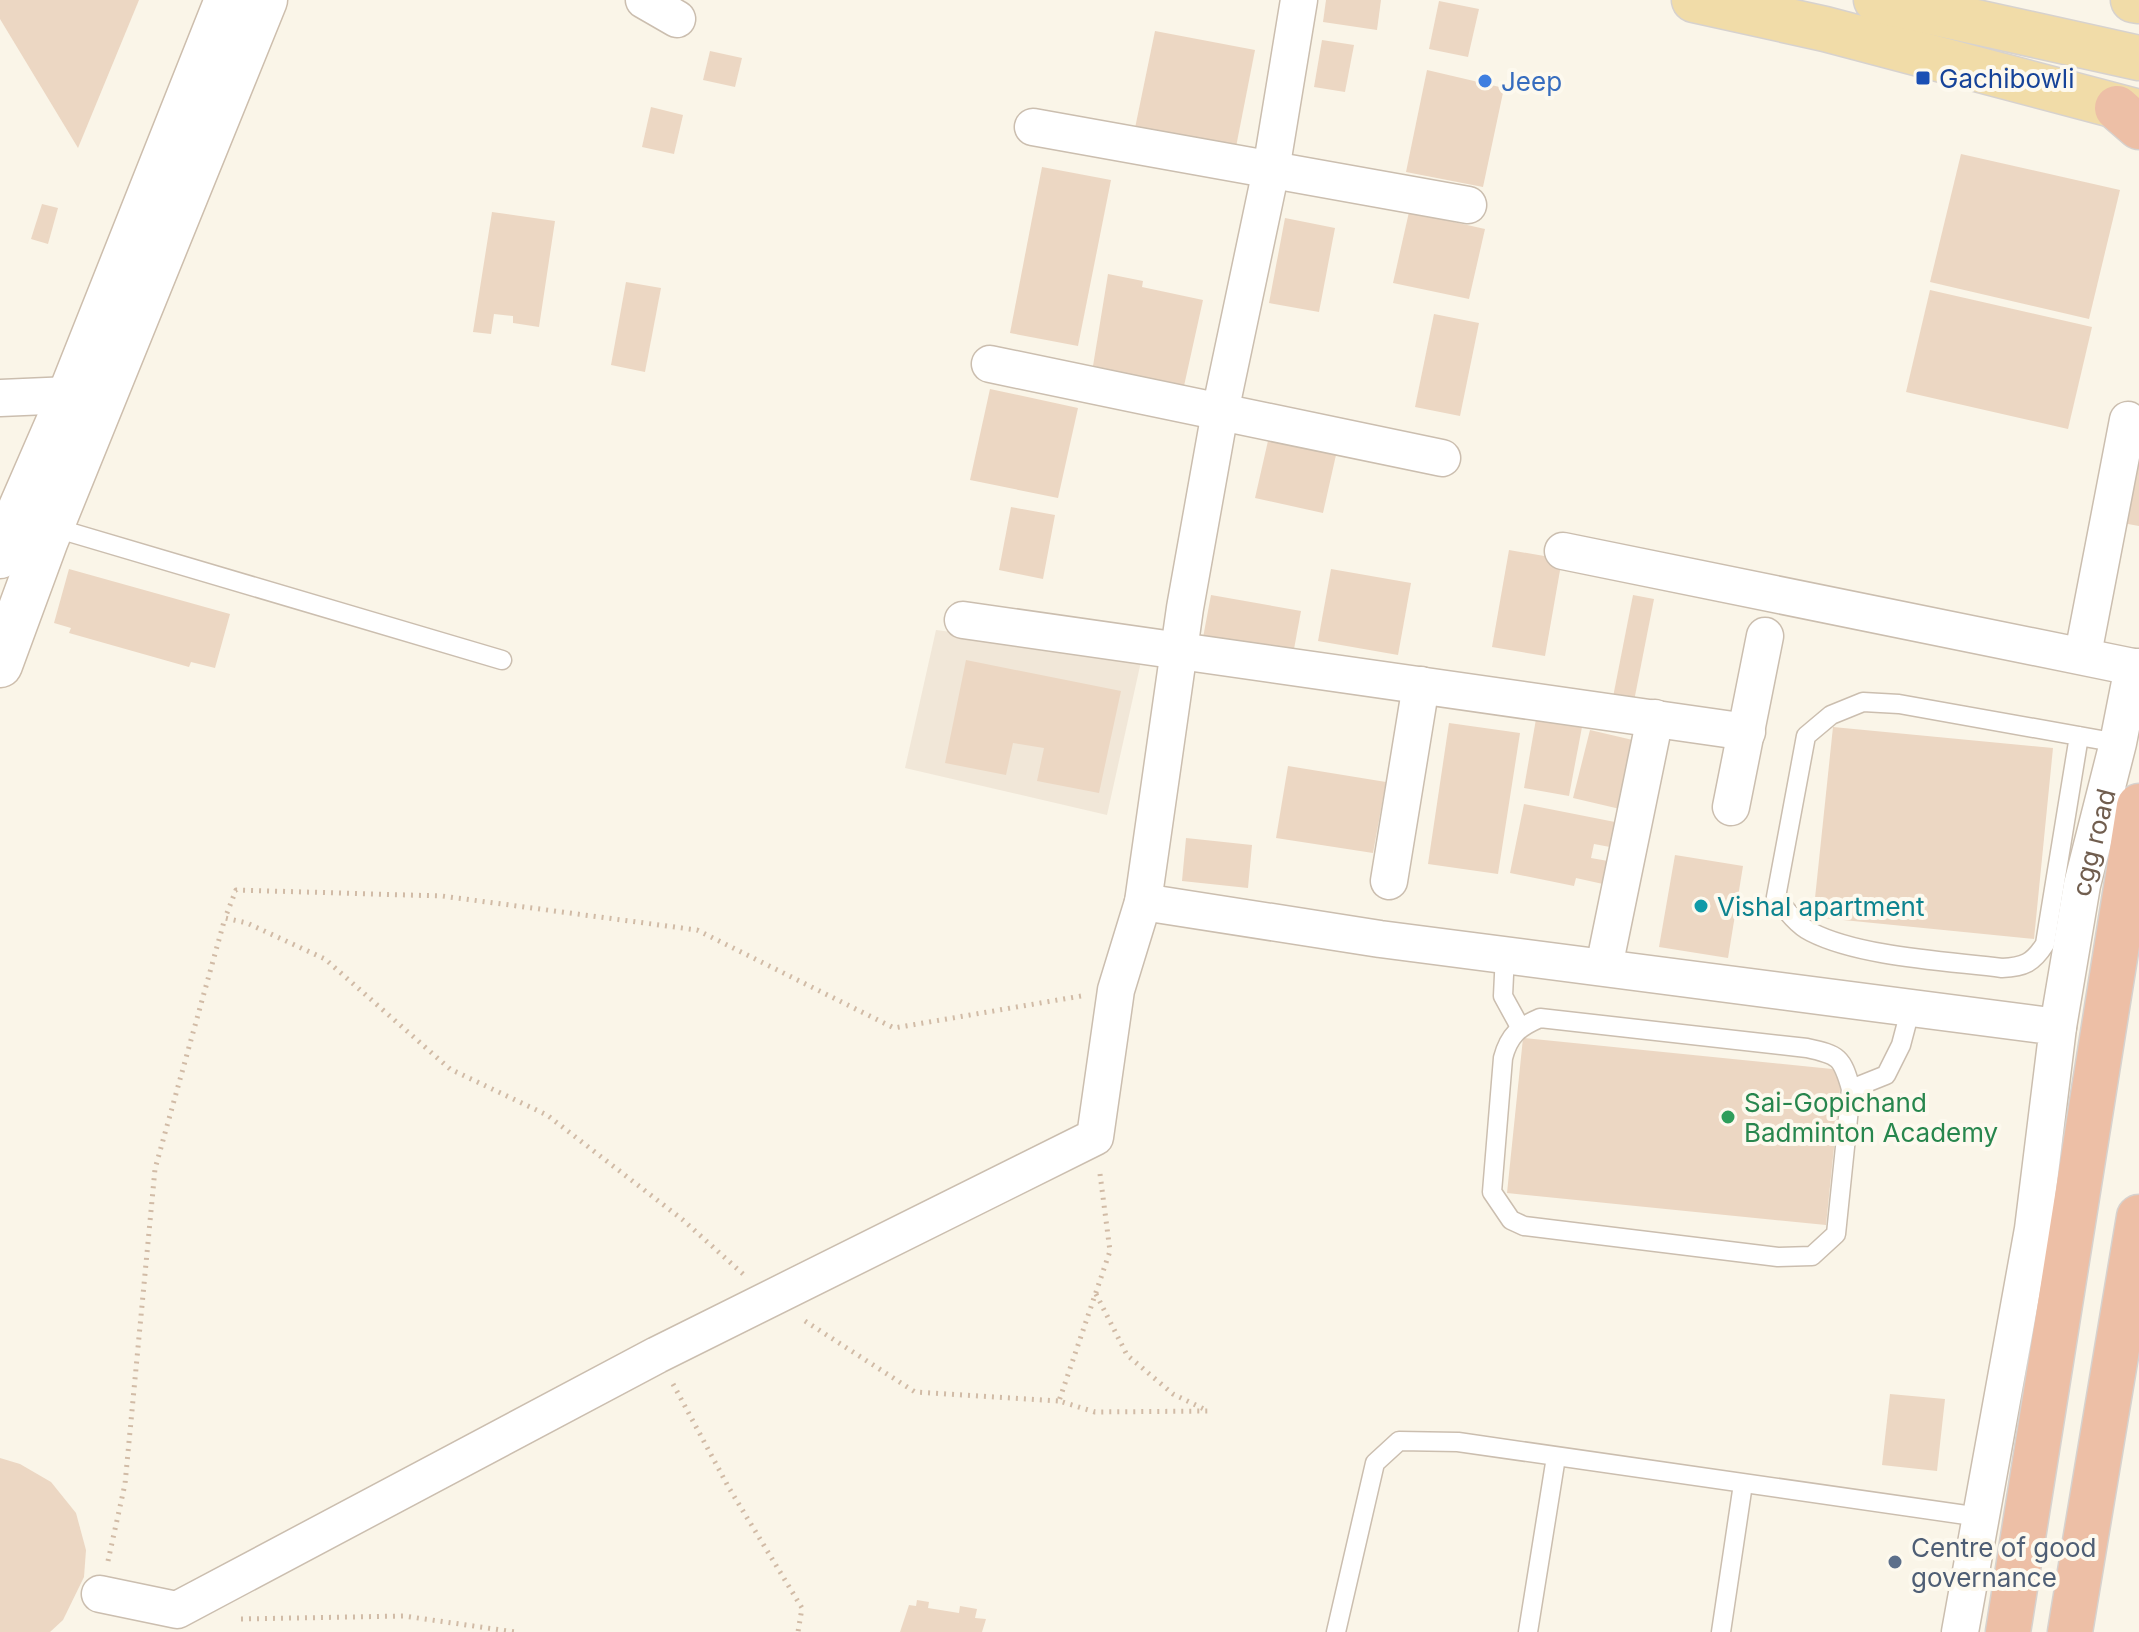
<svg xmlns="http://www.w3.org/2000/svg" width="2139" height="1632" viewBox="0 0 2139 1632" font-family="Inter,sans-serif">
	<rect width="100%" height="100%" fill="#faf5e8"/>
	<!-- residential -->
	<path fill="#f1e7d8" d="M936 630 1142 657 1107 815 905 768Z"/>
	<!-- building -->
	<g fill="#ecd7c3">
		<path d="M0 0H139L78 148 0 19Z"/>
		<path d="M1326 0H1381L1377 30 1323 22Z"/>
		<path d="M1439 1 1479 9 1468 57 1429 49Z"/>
		<path d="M1155 31 1255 50 1235 152 1134 133Z"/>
		<path d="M1322 40 1354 45 1345 92 1314 87Z"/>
		<path d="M710 51 742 58 735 87 703 80Z"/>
		<path d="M1427 70 1504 88 1483 187 1406 172Z"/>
		<path d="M651 107 683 115 674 154 642 147Z"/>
		<path d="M1961 154 2120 190 2089 319 1930 282Z"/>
		<path d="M1042 167 1111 180 1078 346 1010 333Z"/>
		<path d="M42 204 58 208 48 244 31 239Z"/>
		<path d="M492 212 555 221 539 327 513 323V316L494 314 491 334 473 332Z"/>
		<path d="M1409 212 1485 229 1469 299 1393 283Z"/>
		<path d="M1285 218 1335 228 1319 312 1269 303Z"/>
		<path d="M1108 274 1143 281 1142 287 1203 300 1184 386 1093 366Z"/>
		<path d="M626 282 661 288 645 372 611 365Z"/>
		<path d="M1930 290 2092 327 2068 429 1906 392Z"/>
		<path d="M1434 314 1479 323 1460 416 1415 407Z"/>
		<path d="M990 389 1078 408 1058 498 970 480Z"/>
		<path d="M1270 432 1338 446 1323 513 1255 498Z"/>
		<path d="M2139 443V526L2117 522Z"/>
		<path d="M1011 507 1055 515 1043 579 999 570Z"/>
		<path d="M1509 550 1562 559 1545 656 1492 647Z"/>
		<path d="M69 569 230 614 215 668 191 662 189 667 69 633 71 628 54 623Z"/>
		<path d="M1331 569 1411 583 1398 655 1318 641Z"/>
		<path d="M1211 595 1301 611 1292 660 1202 643Z"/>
		<path d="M1633 595 1654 599 1634 701 1613 697Z"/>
		<path d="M966 660 1121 691 1099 793 1037 781 1044 748 1013 743 1006 775 945 763Z"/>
		<path d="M1536 719 1582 727 1569 796 1524 788Z"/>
		<path d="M1449 723 1520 733 1498 874 1428 864Z"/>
		<path d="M1833 727 2053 748 2034 939 1813 917Z"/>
		<path d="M1590 730 1637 741 1620 809 1573 798Z"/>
		<path d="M1288 766 1386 782 1373 853 1276 838Z"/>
		<path d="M1524 804 1615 822 1610 847 1594 844 1591 858 1608 861 1603 884 1576 878 1574 886 1510 873Z"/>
		<path d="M1186 838 1252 845 1248 888 1182 881Z"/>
		<path d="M1675 855 1743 866 1728 958 1659 947Z"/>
		<path d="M1523 1038 1842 1070 1826 1225 1507 1193Z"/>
		<path d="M1890 1394 1945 1399 1937 1471 1882 1465Z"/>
		<path d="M0 1458 20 1464 51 1482 76 1513 86 1550 84 1577 63 1620 50 1632H0Z"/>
		<path d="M917 1600 929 1602 928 1608 959 1613 960 1606 977 1609 975 1618 986 1619 982 1632H900L909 1605 916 1606Z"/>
	</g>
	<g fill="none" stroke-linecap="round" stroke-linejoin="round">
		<defs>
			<g id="lane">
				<path d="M52 527 502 660"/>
				<path d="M2079 736 2045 944C2033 963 2024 967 2002 968 1947 961 1860 957 1811 932 1797 925 1786 910 1776 897L1806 736 1831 715 1863 702 1899 704 2118 743"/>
				<path d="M1505 954 1503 996 1520 1027"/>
				<path d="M1540 1018 1807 1048C1839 1055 1842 1057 1851 1089L1836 1234 1812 1256 1778 1257 1524 1226 1511 1220 1492 1192 1503 1058C1509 1035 1519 1027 1540 1018Z"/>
				<path d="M1851 1089 1886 1075 1901 1045 1911 1007"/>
				<path d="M1336 1632 1375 1463 1399 1441 1458 1442 1980 1517"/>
				<path d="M1528 1632 1556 1457"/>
				<path d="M1721 1632 1743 1484"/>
			</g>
			<g id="street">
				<path d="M644 0 677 19"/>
				<path d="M1033 127 1468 205"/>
				<path d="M990 364 1442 458"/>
				<path d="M0 398 70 395 94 402"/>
				<path d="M1563 551 2133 667"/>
				<path d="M963 620 1747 732"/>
				<path d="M2083 654 2128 420"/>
				<path d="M1731 807 1765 636"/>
				<path d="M1389 881 1421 685"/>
				<path d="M1143 902 1380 939 2058 1027 2033 1229 1960 1632"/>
				<path d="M1604 967 1655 718"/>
				<path id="s1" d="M2058 1027 2082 885 2118 743 2133 667H2139"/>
				<path d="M100 1594 177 1610 657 1355 1095 1137 1116 990 1143 902 1185 608 1220 412 1271 170 1299 0"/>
			</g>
			<g id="secondary">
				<path d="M0 556 70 395 227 0"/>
				<path d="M0 665 46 540 265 0"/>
			</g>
			<g id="primary">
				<path d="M1694 0 1825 29 2139 112"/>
				<path d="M1876 0 2139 58"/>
				<path d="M2133 0 2139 1"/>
			</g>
			<g id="highway">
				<path d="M2117 108 2139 127"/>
				<path d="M2008 1632 2139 806"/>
				<path d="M2070 1632 2139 1217"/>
			</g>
		</defs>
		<!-- lane casing -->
		<use href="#lane" stroke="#cbbeaf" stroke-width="21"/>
		<!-- street casing -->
		<use href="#street" stroke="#cbbeaf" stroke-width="39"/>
		<!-- secondary casing -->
		<use href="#secondary" stroke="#cdbead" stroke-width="47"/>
		<!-- primary casing -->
		<use href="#primary" stroke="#d7d2ce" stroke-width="47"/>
		<!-- highway casing -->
		<use href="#highway" stroke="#d7d2ce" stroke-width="47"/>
		<!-- path -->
		<g stroke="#d1bba6" stroke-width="5" stroke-dasharray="2 6" stroke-linecap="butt">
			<path d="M1100 1174 1110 1251 1059 1401 1095 1412 1208 1411"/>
			<path d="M743 1274 683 1220 547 1115 450 1069 325 959 247 923 225 918 236 890 442 896 697 930 894 1028 1081 996"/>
			<path d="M1096 1294 1127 1355 1173 1394 1206 1410"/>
			<path d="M805 1321 915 1392 1059 1401"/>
			<path d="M673 1384 729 1488 802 1608 798 1632"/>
			<path d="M108 1561 125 1484 155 1169 225 918"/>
			<path d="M241 1619 404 1616 515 1632"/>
		</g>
		<!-- lane -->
		<use href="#lane" stroke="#fff" stroke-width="18"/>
		<!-- street -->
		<use href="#street" stroke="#fff" stroke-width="36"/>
		<!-- secondary -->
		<use href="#secondary" stroke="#fff" stroke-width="44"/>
		<!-- primary -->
		<use href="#primary" stroke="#f1dca8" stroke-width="44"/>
		<!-- highway -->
		<use href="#highway" stroke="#edbfa6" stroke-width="44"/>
	</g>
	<!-- markers -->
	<rect fill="#1a4fb4" stroke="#fdf9ee" stroke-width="3" x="1915" y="70" width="16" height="16" rx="4"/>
	<circle fill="#3f7fe0" stroke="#fdf9ee" stroke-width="3" cx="1485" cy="81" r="8"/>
	<circle fill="#0f9aa8" stroke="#fdf9ee" stroke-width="3" cx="1701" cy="906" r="8"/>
	<circle fill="#2e9e5b" stroke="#fdf9ee" stroke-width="3" cx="1728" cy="1117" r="8"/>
	<circle fill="#5c6f8a" stroke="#fdf9ee" stroke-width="3" cx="1895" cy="1562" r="8"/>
	<g text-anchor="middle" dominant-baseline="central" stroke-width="8" stroke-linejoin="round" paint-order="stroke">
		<!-- transit labels -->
		<g font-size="26" fill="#164399" stroke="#fdf9ee" text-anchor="start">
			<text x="1939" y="78">Gachibowli</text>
		</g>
		<!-- shop labels -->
		<g font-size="26" fill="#366cbe" stroke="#fdf9ee" text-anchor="start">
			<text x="1501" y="81">Jeep</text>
		</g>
		<!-- street labels -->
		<g font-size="26" fill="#715e4f" stroke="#fdf9ee">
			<text stroke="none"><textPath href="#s1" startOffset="188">cgg road</textPath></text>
		</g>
		<!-- culture labels -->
		<g font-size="26" fill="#0d838f" stroke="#fdf9ee" text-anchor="start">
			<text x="1717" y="906">Vishal apartment</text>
		</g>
		<!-- leisure labels -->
		<g font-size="26" fill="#27864d" stroke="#fdf9ee" text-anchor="start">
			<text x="1744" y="1102">Sai-Gopichand<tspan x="1744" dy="30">Badminton Academy</tspan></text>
		</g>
		<!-- service labels -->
		<g font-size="26" fill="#4e5e75" stroke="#fdf9ee" text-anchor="start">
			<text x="1911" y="1547">Centre of good<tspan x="1911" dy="30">governance</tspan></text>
		</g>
	</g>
</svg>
